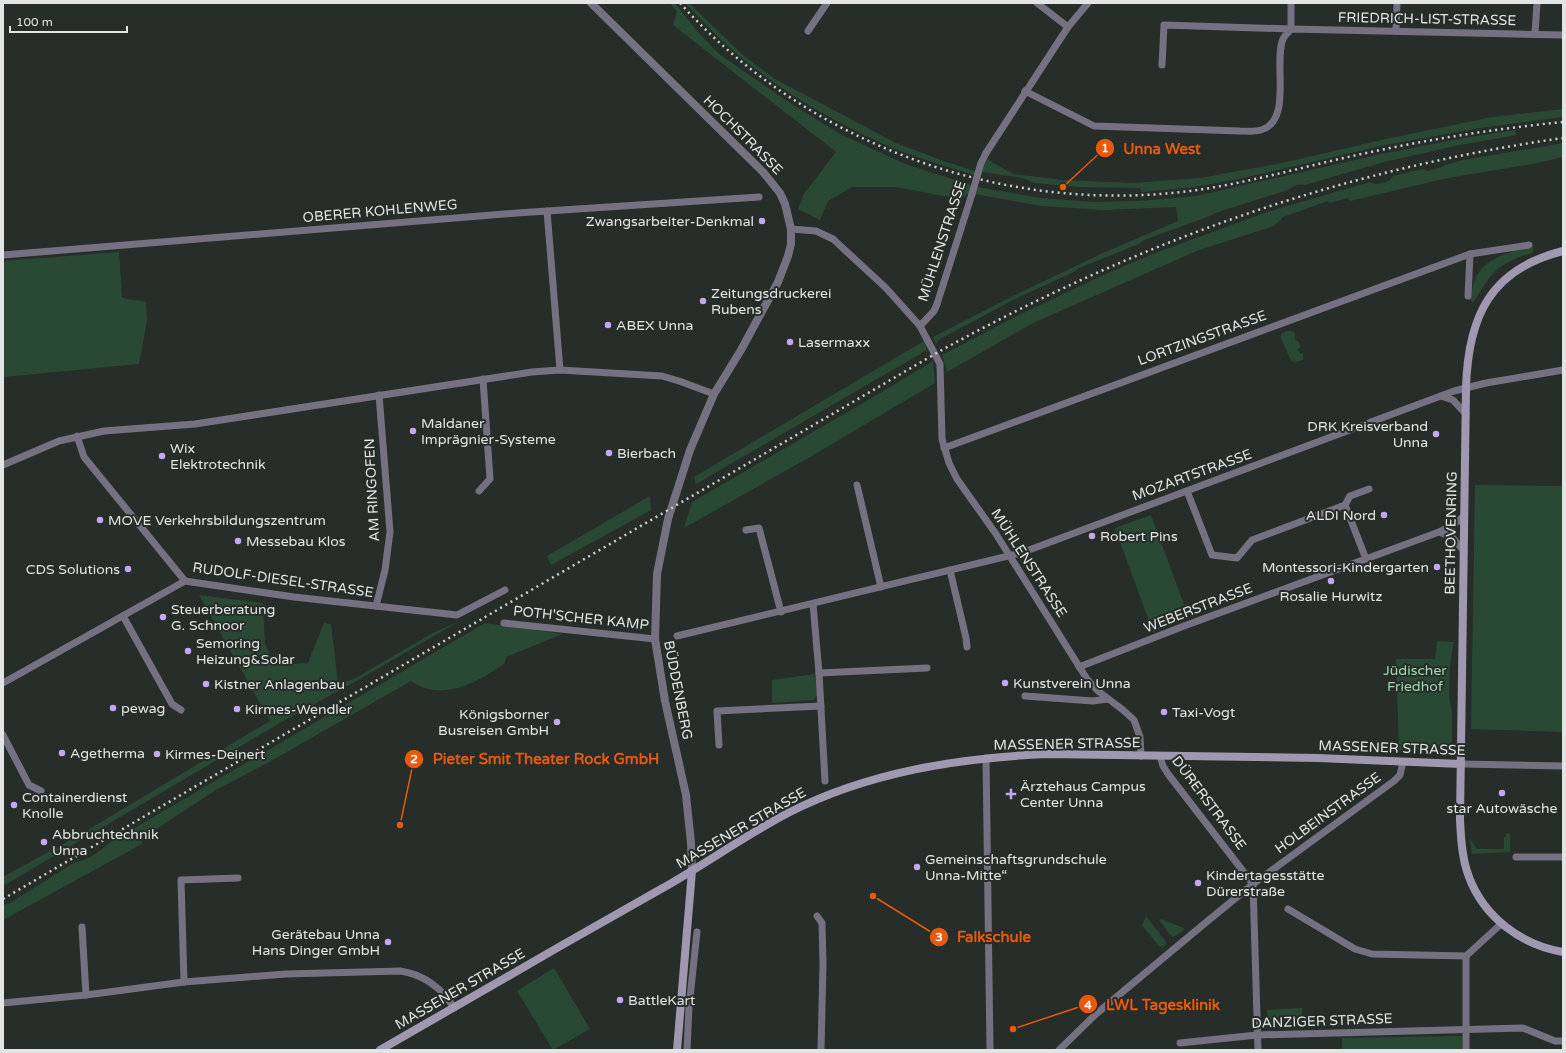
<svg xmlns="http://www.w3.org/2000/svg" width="1566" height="1053" viewBox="0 0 1566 1053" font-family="'Varela Round',sans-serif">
	<rect width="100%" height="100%" fill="#272d29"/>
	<!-- green -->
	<g fill="#2a4934">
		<path d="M670 3H675L696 30 719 54 784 99 840 134 905 164 971 185 969 193 961 199 895 187H852L828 201 820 220 798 209 804 194 836 152 673 25 677 12Z"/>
		<path d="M685 3H689L744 56 775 79 896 143 946 162 975 171 974 175C942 165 909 156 879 142 831 120 785 93 744 60 723 43 704 23 685 3Z"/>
		<path d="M1563 109V117L1480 128 1385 145 1239 179 1194 187 1142 192 1140 188 1079 187 1034 183 1023 178 981 172 987 159 1013 174 1063 180 1133 183 1200 178 1282 163 1386 139 1492 117Z"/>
		<path d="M1515 130 1516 135 1455 146 1384 162 1305 185C1298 184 1294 185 1288 190L1215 213 1210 216 1144 240 1139 244 1079 268 1074 272 1015 299 940 339 936 344 933 337 1011 297 1105 252 1178 221 1176 207 1103 210 1041 206 975 194 977 187 1041 198 1093 202 1139 201 1196 196 1377 155 1458 139Z"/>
		<path d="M1563 143V157L1538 163 1448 178 1350 201 1348 198 1329 203 1328 201 1283 217 1274 226 1199 250 1033 323 947 372 942 355 1017 316 1101 276 1155 253 1270 211 1370 182 1376 184 1389 181 1393 176 1422 169 1428 171 1442 167 1445 165 1463 160Z"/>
		<path d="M1534 247 1532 253C1518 257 1501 264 1491 276 1484 284 1479 294 1473 303L1471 300C1472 291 1473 279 1480 271 1491 256 1516 249 1534 247Z"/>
		<path d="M119 252 122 298 146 302 147 321 139 364 3 377V261Z"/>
		<path d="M1286 331H1292L1295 333V340L1299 342 1300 347 1297 350 1299 352 1303 354V360L1296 362 1291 361 1281 338V334Z"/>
		<path d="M924 341 927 350 696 484 694 477Z"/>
		<path d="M933 361 935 383 810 457 684 528 692 502 882 392Z"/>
		<path d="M1475 485 1563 486V732L1471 729Z"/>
		<path d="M650 496 651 510 551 565 547 556Z"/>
		<path d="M1151 515 1189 618 1153 632 1115 528Z"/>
		<path d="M199 595 263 603 265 644 275 665 308 663 324 623 331 624 338 684 354 679 431 634 458 622 360 679 278 724 3 886V877L81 834 270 721Z"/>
		<path d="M485 623 562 634 506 657 505 663C478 682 442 703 411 681L271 761 216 790 142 838V844L3 920V905L10 903 75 862C85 862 102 850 109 843Z"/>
		<path d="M1437 641 1454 642 1450 664 1449 696 1452 712V742L1447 749 1438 752 1399 751 1396 659H1435Z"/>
		<path d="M815 674 817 696 813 700 772 703V680Z"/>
		<path d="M1510 833V852L1472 854 1470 839 1477 849H1504V837H1506V834Z"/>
		<path d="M1146 916 1166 942V945L1163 947 1159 946 1142 925Z"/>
		<path d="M1160 919 1184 928V930L1173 937 1171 936 1159 920Z"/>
		<path d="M554 968 590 1029 553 1050 517 991Z"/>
		<path d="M1302 1008 1303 1025 1268 1026 1267 1010Z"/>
		<path d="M1462 1036V1050H1342V1038Z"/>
	</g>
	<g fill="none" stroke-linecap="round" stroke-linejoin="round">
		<!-- minor -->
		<g stroke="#767181" stroke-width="7">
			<path d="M1037 3 1068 27"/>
			<path d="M808 31 827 3"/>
			<path d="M1396 31 1397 3"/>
			<path d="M1535 34 1537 3"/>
			<path d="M1162 65 1164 25 1291 29V3"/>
			<path d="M1025 91 1094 126 1240 131C1247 131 1255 132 1261 130 1293 121 1273 62 1283 39 1285 35 1289 32 1291 29L1563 35"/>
			<path d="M986 153 1068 27 1088 3"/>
			<path d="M547 211 560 370"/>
			<path d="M791 229 816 231 833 239 886 288 920 326 940 364 942 439 949 463 957 479 996 534 1087 679 1098 691 1123 710 1134 720 1140 737 1141 756"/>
			<path d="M3 255 517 213 759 197"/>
			<path d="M1468 296 1470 254"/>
			<path d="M920 326 934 311 937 304 972 194"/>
			<path d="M1441 396 1453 400 1466 414"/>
			<path d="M77 436 84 457 185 581 294 597 457 615 505 590"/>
			<path d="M944 448 1470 254 1529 245"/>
			<path d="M3 465 59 441 104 431 195 424 532 372 560 370 662 376 679 381 714 394"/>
			<path d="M857 485 881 587"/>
			<path d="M479 491 490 479 483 379"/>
			<path d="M1187 491 1212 555 1237 558 1252 540 1345 505 1366 559"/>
			<path d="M1345 505 1350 496 1369 489"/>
			<path d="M746 530 759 528 781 612"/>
			<path d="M1439 532 1452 537 1464 551"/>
			<path d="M950 570 966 638 967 647"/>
			<path d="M813 604 819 673 825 781"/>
			<path d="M376 606 385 570 390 532 379 395"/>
			<path d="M123 616 172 704 181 710"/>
			<path d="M504 623 655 639"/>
			<path d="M677 636 1021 553 1454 391 1486 383 1563 370"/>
			<path d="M1079 667 1184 626 1439 532 1452 526 1464 516"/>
			<path d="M819 673 927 668"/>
			<path d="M3 683 185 581"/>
			<path d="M1025 696 1093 701 1108 699"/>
			<path d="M3 735 29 785 41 791"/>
			<path d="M719 745 717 711 821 706"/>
			<path d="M1160 756 1163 766 1168 774 1253 884"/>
			<path d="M986 758 990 1050"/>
			<path d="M1461 764 1563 766"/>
			<path d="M1516 857H1563"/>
			<path d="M1253 884 1258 1050"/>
			<path d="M1288 909 1355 949 1372 954 1466 956 1501 924"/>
			<path d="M817 916 822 923 823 963 821 1050"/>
			<path d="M82 927 86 995"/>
			<path d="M184 982 181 880 238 878"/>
			<path d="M3 1003 86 995 184 982 286 974 400 971C423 974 442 988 454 1008"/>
			<path d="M1180 1043 1257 1035 1523 1028 1555 1041H1563"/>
			<path d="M687 1050 689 1007 697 932"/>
			<path d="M1059 1050 1096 1014 1204 924 1253 884 1394 781 1400 775 1403 762"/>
			<path d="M1466 1050V956"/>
		</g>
		<!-- tertiary -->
		<path stroke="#767181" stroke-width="8" d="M591 3 763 172 780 193 785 204 791 229V244L788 256 778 282 741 350 714 394 690 450 668 519 657 574 655 639 665 701 686 795 691 843 692 871"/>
		<!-- secondary -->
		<g stroke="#a098b1" stroke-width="8">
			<path d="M1563 251C1490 269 1468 317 1466 388L1460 820C1461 839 1462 859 1469 877 1484 917 1521 945 1563 952"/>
			<path d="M380 1050C473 996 567 942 661 889 704 865 744 836 788 813 868 772 958 758 1047 754L1318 758 1461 764"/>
			<path d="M677 1050 692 871"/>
		</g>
		<!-- rail -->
		<g stroke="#ced1cf" stroke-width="2.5" stroke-dasharray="2 4" stroke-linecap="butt">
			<path d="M680 3C807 144 1002 215 1190 191 1243 184 1295 169 1348 157 1419 141 1491 129 1563 122"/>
			<path d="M3 899 940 351C1138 242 1339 170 1563 138"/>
		</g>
		<!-- minor-bridge -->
		<path stroke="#767181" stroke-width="7" d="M972 194 981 163 986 153"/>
	</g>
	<!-- markers -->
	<g fill="#c3a7f2" stroke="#272d29" stroke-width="1.5">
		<circle cx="762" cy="221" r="4"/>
		<circle cx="703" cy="301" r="4"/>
		<circle cx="608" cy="325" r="4"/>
		<circle cx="790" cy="342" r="4"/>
		<circle cx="413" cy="431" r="4"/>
		<circle cx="1436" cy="434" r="4"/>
		<circle cx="609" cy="453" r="4"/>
		<circle cx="162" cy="456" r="4"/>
		<circle cx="1384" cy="515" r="4"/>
		<circle cx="100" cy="520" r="4"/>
		<circle cx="1092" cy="536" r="4"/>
		<circle cx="238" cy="541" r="4"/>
		<circle cx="1437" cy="567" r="4"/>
		<circle cx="128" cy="569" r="4"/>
		<circle cx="1331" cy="581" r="4"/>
		<circle cx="163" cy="617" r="4"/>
		<circle cx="188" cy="651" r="4"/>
		<circle cx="1005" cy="683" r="4"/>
		<circle cx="206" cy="684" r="4"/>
		<circle cx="113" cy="708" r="4"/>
		<circle cx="237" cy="709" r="4"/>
		<circle cx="1164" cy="712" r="4"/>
		<circle cx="557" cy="722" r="4"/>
		<circle cx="62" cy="753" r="4"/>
		<circle cx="157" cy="754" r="4"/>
		<circle cx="1502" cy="793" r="4"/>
		<path d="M1009 788h4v4h4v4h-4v4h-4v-4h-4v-4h4z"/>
		<circle cx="14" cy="805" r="4"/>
		<circle cx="44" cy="842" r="4"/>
		<circle cx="917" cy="867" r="4"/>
		<circle cx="1198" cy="883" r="4"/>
		<circle cx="388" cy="942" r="4"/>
		<circle cx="620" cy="1000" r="4"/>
	</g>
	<g text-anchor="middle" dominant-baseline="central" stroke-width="4" stroke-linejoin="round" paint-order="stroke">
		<!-- street labels -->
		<g font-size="14" fill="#e2e5e3" stroke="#272d29">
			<text transform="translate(1427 19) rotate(1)">FRIEDRICH-LIST-STRASSE</text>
			<text transform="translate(743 135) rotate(45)">HOCHSTRASSE</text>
			<text transform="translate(380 211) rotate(-5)">OBERER KOHLENWEG</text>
			<text transform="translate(942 241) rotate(-72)">MÜHLENSTRASSE</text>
			<text transform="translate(1202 338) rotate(-20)">LORTZINGSTRASSE</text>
			<text transform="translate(1192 475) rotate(-20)">MOZARTSTRASSE</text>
			<text transform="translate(372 490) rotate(-93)">AM RINGOFEN</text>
			<text transform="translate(1451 533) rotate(-89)">BEETHOVENRING</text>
			<text transform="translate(1029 563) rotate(57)">MÜHLENSTRASSE</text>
			<text transform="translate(283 580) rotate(8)">RUDOLF-DIESEL-STRASSE</text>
			<text transform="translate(1198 608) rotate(-21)">WEBERSTRASSE</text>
			<text transform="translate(581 618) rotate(6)">POTH'SCHER KAMP</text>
			<text transform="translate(678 690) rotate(79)">BÜDDENBERG</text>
			<text transform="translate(1067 744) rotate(-1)">MASSENER STRASSE</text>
			<text transform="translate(1392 748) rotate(2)">MASSENER STRASSE</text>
			<text transform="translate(1209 803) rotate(53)">DÜRERSTRASSE</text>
			<text transform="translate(1328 813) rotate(-36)">HOLBEINSTRASSE</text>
			<text transform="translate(741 828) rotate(-30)">MASSENER STRASSE</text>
			<text transform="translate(460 989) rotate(-30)">MASSENER STRASSE</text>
			<text transform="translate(1322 1021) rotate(-2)">DANZIGER STRASSE</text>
		</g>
		<!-- poi labels -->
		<g font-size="14" fill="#e2e5e3" stroke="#272d29" text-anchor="start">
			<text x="754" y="221" text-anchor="end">Zwangsarbeiter-Denkmal</text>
			<text x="711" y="293">Zeitungsdruckerei<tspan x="711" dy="16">Rubens</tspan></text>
			<text x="616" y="325">ABEX Unna</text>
			<text x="798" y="342">Lasermaxx</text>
			<text x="421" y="423">Maldaner<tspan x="421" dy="16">Imprägnier-Systeme</tspan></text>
			<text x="1428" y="426" text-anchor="end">DRK Kreisverband<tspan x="1428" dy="16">Unna</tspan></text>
			<text x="170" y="448">Wix<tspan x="170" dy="16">Elektrotechnik</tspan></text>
			<text x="617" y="453">Bierbach</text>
			<text x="1376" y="515" text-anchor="end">ALDI Nord</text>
			<text x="108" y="520">MOVE Verkehrsbildungszentrum</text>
			<text x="1100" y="536">Robert Pins</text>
			<text x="246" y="541">Messebau Klos</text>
			<text x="1429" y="567" text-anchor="end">Montessori-Kindergarten</text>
			<text x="120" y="569" text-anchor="end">CDS Solutions</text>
			<text x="1331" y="596" text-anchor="middle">Rosalie Hurwitz</text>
			<text x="171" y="609">Steuerberatung<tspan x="171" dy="16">G. Schnoor</tspan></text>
			<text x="196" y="643">Semoring<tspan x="196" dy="16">Heizung&amp;Solar</tspan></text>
			<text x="1013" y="683">Kunstverein Unna</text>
			<text x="214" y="684">Kistner Anlagenbau</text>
			<text x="121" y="708">pewag</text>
			<text x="245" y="709">Kirmes-Wendler</text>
			<text x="1172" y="712">Taxi-Vogt</text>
			<text x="549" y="714" text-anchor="end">Königsborner<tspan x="549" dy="16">Busreisen GmbH</tspan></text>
			<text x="70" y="753">Agetherma</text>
			<text x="165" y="754">Kirmes-Deinert</text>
			<text x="1020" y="786">Ärztehaus Campus<tspan x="1020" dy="16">Center Unna</tspan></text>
			<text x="22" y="797">Containerdienst<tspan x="22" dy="16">Knolle</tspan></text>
			<text x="1502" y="808" text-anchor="middle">star Autowäsche</text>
			<text x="52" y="834">Abbruchtechnik<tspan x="52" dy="16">Unna</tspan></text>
			<text x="925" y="859">Gemeinschaftsgrundschule<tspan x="925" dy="16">Unna-Mitte“</tspan></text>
			<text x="1206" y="875">Kindertagesstätte<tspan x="1206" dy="16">Dürerstraße</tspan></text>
			<text x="380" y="934" text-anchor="end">Gerätebau Unna<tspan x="380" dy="16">Hans Dinger GmbH</tspan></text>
			<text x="628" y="1000">BattleKart</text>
		</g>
		<!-- park labels -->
		<g font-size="14" fill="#9ddab0" stroke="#272d29">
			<text x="1415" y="670">Jüdischer<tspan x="1415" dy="16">Friedhof</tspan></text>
		</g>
	</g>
	<!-- callouts -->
	<path fill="none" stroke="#e8590c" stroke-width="1.5" d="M1063 187L1105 148M400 825L414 759M873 896L939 937M1013 1029L1088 1004"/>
	<g fill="#e8590c" stroke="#272d29" stroke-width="1.5">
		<circle cx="1063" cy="187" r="4"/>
		<circle cx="400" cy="825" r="4"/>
		<circle cx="873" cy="896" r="4"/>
		<circle cx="1013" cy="1029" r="4"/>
		<circle cx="1105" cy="148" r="10"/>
		<circle cx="414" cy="759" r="10"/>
		<circle cx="939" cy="937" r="10"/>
		<circle cx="1088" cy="1004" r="10"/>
	</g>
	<g font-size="12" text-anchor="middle" font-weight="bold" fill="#fff">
		<text x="1105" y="152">1</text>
		<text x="414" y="763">2</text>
		<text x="939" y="941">3</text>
		<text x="1088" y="1009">4</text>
	</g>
	<g font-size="15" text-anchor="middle" font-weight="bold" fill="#e8590c" stroke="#272d29" stroke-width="4" stroke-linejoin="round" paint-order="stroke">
		<text x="1162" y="154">Unna West</text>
		<text x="546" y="764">Pieter Smit Theater Rock GmbH</text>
		<text x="994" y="942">Falkschule</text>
		<text x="1163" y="1010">LWL Tagesklinik</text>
	</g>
	<!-- border -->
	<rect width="1566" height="1053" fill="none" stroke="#e2e5e3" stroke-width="8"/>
	<!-- scale -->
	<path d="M10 26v6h117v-6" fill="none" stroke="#e2e5e3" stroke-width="2"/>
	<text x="16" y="26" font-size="12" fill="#e2e5e3" stroke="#272d29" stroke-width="3" paint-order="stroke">100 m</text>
</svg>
